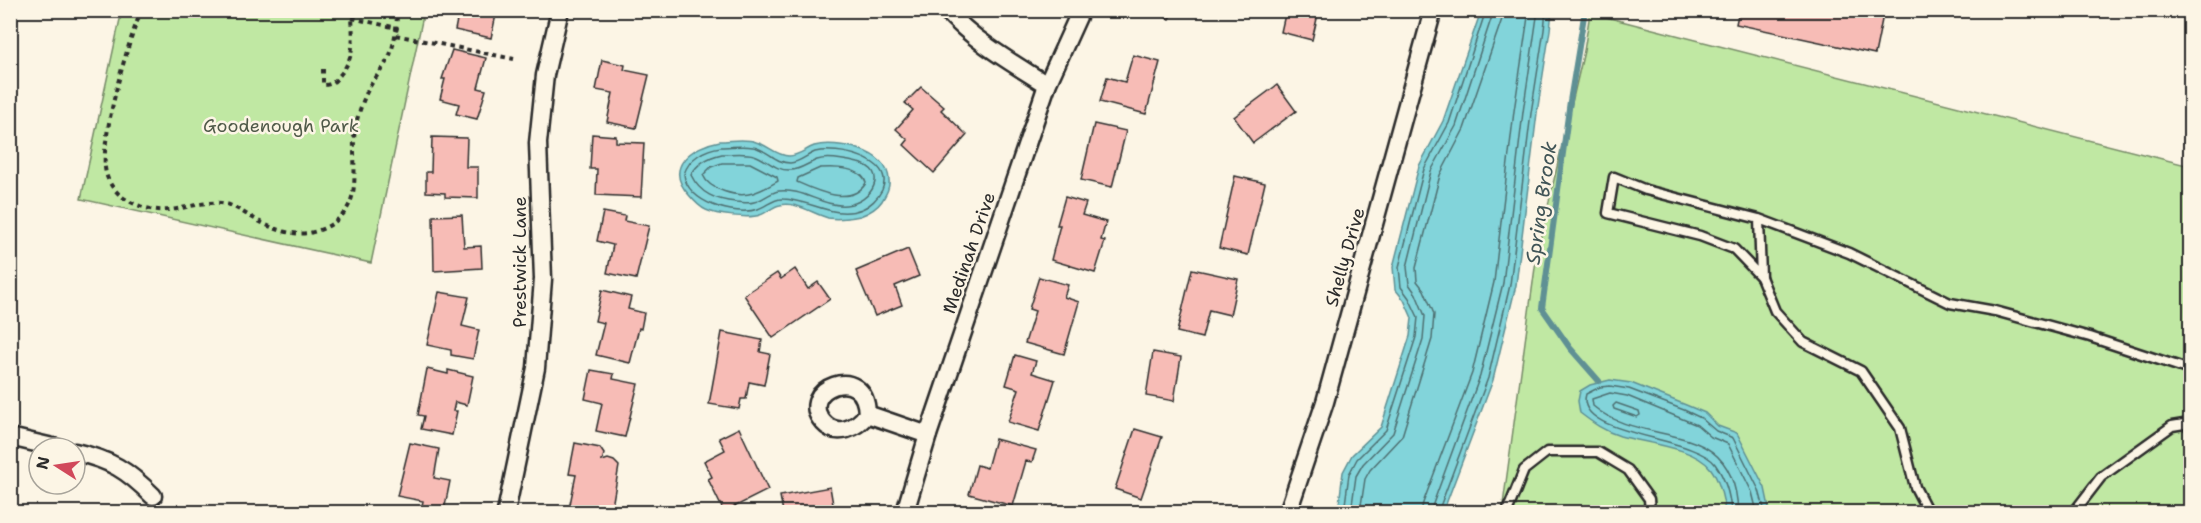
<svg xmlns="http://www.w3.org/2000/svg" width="2201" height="523" viewBox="0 0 2201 523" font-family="'Shantell Sans',sans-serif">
	<rect width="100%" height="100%" fill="#fcf5e5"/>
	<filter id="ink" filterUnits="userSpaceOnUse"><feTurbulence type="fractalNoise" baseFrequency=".0167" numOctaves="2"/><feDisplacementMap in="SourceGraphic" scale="12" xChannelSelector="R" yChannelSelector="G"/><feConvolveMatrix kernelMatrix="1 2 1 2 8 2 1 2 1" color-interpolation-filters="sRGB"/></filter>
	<g filter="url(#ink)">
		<!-- green -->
		<g fill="#c0e8a3" stroke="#768a67" stroke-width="1.5">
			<path d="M122 10 424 11 371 263 81 199Z"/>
			<path d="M1590 13 2190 166V512H1502L1537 253 1584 51Z"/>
		</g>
		<!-- water -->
		<g fill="#82d4da" stroke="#5f9094" stroke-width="1.5">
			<path d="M1481 11H1552L1550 30 1537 113 1516 285 1493 380 1443 512H1338L1343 472 1352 455 1381 427 1410 336 1412 318 1404 300 1395 289 1393 267 1419 166 1443 121Z"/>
			<path d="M720 141C731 141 746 138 756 142 768 145 776 156 789 156 798 156 806 149 814 146 837 140 888 150 889 180 890 188 886 194 882 201 877 208 869 213 860 216 850 218 839 220 828 218 813 214 796 201 780 205 773 206 767 213 760 215 749 219 716 215 706 210 699 207 694 201 689 195 663 167 692 146 720 141Z"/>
			<path d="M1610 380 1631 383 1686 405 1705 413 1718 426 1737 433 1765 488 1770 512H1725C1723 497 1720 481 1711 469 1695 447 1645 443 1620 436 1604 431 1593 423 1580 413L1578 401 1580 391 1590 385Z"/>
		</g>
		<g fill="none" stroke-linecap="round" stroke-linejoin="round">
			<!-- shore -->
			<g stroke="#4e6f71" stroke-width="1.5">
				<path d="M721 147C731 147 743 145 753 147 767 149 775 163 790 163 799 163 807 155 815 152 836 147 896 158 882 190 878 198 870 206 862 209 834 220 811 200 783 199 774 198 767 206 758 209 735 217 686 202 684 174 689 158 705 149 721 147Z"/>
				<path d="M722 154C732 154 744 152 754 155 767 159 775 171 791 170 800 170 808 163 817 160 829 156 846 160 858 163 890 170 872 203 846 205 822 207 803 188 779 191 770 192 763 200 754 202 748 204 742 202 736 202 716 200 700 194 691 175 697 163 709 157 722 154Z"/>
				<path d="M722 163H750L777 177 778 181C771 185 761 191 753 193 737 198 709 190 703 175L711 167Z"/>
				<path d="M820 168C834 167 862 167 866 183 851 207 817 191 797 182L798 178Z"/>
				<path d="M1616 403 1639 411 1640 415 1637 417 1614 409 1613 406Z"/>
				<path d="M1344 512 1349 474 1357 459 1386 430 1416 337 1418 317 1409 298 1401 287 1399 267 1424 169 1449 123 1486 10"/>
				<path d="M1351 512 1356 476 1363 464 1393 433 1423 339 1425 316 1416 294 1409 284 1407 267 1431 171 1456 126 1494 10"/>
				<path d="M1360 512 1365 479 1370 470 1402 436 1432 339 1434 314 1424 290 1417 281 1416 268 1440 175 1464 129 1502 19 1503 10"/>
				<path d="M1421 512 1423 503 1472 373 1494 282 1514 111 1529 10"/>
				<path d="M1430 512 1480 376 1503 283 1523 112 1538 10"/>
				<path d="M1438 512 1488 378 1510 285 1531 113 1544 30 1546 10"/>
				<path d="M1731 512C1730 496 1725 478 1715 464 1693 435 1573 436 1586 394L1600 387 1610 386 1629 389 1684 410 1701 418 1716 431 1733 438 1759 490 1765 512"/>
				<path d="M1738 512C1734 413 1644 450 1593 406L1592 399 1610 393 1627 396 1697 425 1711 437 1728 444 1752 492 1757 512"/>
			</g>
			<!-- stream -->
			<path stroke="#5f9094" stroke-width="6" d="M1585 10 1570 101 1542 308 1570 348 1599 381"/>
		</g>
		<!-- building -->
		<g fill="#f7bcb6" stroke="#2b2b2b" stroke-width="1.5">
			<path d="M459 10H497L491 38 455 30Z"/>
			<path d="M1153 10H1174L1169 19Z"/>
			<path d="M1286 10H1319L1312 40 1281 32Z"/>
			<path d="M1739 10H1884L1875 54 1736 24Z"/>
			<path d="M452 50 486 58 478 88 486 90 477 119 456 114 459 104 440 99 445 79H442Z"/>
			<path d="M1133 55 1160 62 1146 114 1100 102 1107 77 1125 82Z"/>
			<path d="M602 60 625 65 624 70 649 75 636 128 607 122 613 93 596 90Z"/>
			<path d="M1277 85 1296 111 1253 143 1234 117Z"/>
			<path d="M921 87 944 107 941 110 967 135 934 173 904 145 908 140 896 129 913 110 905 103Z"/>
			<path d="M1094 124 1126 131 1112 187 1081 180Z"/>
			<path d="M592 134 616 136V142L644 143 641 197 596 195 597 169H590Z"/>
			<path d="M432 137 467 138 466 167H478V198L445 197V193L426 192V172H431Z"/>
			<path d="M1235 176 1265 183 1248 255 1219 248Z"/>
			<path d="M1065 197 1086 203 1082 215 1106 222 1101 240 1105 241 1095 273 1051 260 1060 225H1057Z"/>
			<path d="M603 212 625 216 624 221 649 226 636 279 607 273 613 245 597 241Z"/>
			<path d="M462 215 464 247 481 246 482 268 434 271 433 216Z"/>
			<path d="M908 249 919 276 895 286 902 305 875 316 856 271Z"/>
			<path d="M795 269 808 289 818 282 830 299 773 338 744 295 777 273 781 279Z"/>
			<path d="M1192 269 1238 279 1230 315 1209 310 1202 338 1177 332Z"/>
			<path d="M1039 277 1068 285 1064 297 1079 302 1064 354 1025 343 1035 311 1029 309Z"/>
			<path d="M602 290 631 297 628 309 644 313 641 329 639 328 630 363 596 355 604 323 595 321Z"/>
			<path d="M439 292 469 297 462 326 479 330 473 359 451 355V350L427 345Z"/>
			<path d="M722 332 762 340 760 352 770 354 764 385 749 382 746 399H741L739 409 709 404Z"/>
			<path d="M1153 352 1181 357 1174 401 1146 396Z"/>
			<path d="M1015 355 1036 361 1032 373 1055 380 1039 431 1008 422 1019 389 1006 385Z"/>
			<path d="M427 369 448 374V370L473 376 467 405 455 402 453 411H457L452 435 421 429 424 416 418 415Z"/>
			<path d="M591 370 614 374 613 379 638 384 625 437 596 431 602 403 585 399Z"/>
			<path d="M739 428 768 490 724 512 708 479 712 477 704 461 725 450 719 438Z"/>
			<path d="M1135 429 1162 437 1141 498 1115 489Z"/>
			<path d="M995 439 1036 450 1032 462 1026 461 1013 506 969 494 977 465 987 468Z"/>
			<path d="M410 443 439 449 434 478 450 481 444 511 422 506 423 501 397 496Z"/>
			<path d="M575 443 600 448 604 454 602 461 608 459 614 461 619 466 612 507 608 506 607 512H587L569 509 576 475 569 474Z"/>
			<path d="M830 487 834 510 820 512H783L780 496Z"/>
		</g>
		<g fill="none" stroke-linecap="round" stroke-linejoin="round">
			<defs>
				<g id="service">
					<path d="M1759 219 1761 277 1734 249 1700 236 1608 213 1614 177 1646 190 1759 219 1849 253 1950 303 1995 311 2090 337 2190 370"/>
					<path d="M1761 277 1775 311 1803 342 1861 371 1900 428 1915 487 1928 512"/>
					<path d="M1507 512 1524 470 1547 452H1598L1628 470 1649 499 1650 512"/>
					<path d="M2074 512 2101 477 2172 426 2190 423"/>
				</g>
				<g id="minor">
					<path d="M946 10C975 42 1011 62 1047 85"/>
					<path d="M867 414C857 428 837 438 823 422 795 390 866 360 867 414L928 435"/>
					<path d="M10 437 57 448"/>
					<path d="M75 452C111 460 127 470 153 496"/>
					<path d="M506 512 536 368 543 279 538 143 545 75 560 10"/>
					<path d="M905 512 928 435 1047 85 1081 10"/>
					<path d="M1288 512 1325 402 1433 10"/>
				</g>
			</defs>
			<!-- service casing -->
			<use href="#service" stroke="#2b2b2b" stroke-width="13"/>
			<!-- minor casing -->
			<use href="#minor" stroke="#2b2b2b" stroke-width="21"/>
			<!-- path -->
			<g stroke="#2b2b2b" stroke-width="4" stroke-dasharray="4.5 4.5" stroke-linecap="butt">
				<path d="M142 10C128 39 98 145 106 173 110 190 125 201 140 206 172 218 194 200 221 203 230 204 238 209 246 214 267 226 285 236 309 233 325 230 342 220 349 205 360 183 350 149 356 124 358 115 362 103 366 94 372 80 384 69 390 55 395 41 397 26 397 10"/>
				<path d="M352 18 397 28 395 35 514 59"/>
				<path d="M323 69V85C332 85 334 82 339 76 357 56 352 36 352 10"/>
			</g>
			<!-- service -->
			<use href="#service" stroke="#fcf5e5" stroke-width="8"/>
			<!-- minor -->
			<use href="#minor" stroke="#fcf5e5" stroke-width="16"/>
		</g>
	</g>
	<g text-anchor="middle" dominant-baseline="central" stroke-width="5" stroke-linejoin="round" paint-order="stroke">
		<!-- park labels -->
		<g font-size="18" fill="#505a49" stroke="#fcf5e5">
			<text x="281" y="126">Goodenough Park</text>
		</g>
		<!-- street labels -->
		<g font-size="18" fill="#2b2b2b" stroke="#fcf5e5">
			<text transform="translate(969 253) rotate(-71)">Medinah Drive</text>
			<text transform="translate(1345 257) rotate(-74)">Shelly Drive</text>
			<text transform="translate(520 262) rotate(-90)">Prestwick Lane</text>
		</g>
		<!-- water labels -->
		<g font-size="20" font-style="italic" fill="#415557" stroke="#fcf5e5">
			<text transform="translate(1541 203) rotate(-82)">Spring Brook</text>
		</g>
	</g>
	<!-- margin -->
	<rect width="2201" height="523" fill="none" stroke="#fcf5e5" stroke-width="36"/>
	<rect x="18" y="18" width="2165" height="487" fill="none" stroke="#2b2b2b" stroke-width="2" filter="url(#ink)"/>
	<!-- north arrow -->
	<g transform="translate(57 466) rotate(282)"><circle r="28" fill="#fcf5e5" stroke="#a8a49b" stroke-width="1.5"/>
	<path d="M0-4.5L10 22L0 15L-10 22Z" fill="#d1495b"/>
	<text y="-9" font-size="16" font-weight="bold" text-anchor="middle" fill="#2b2b2b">N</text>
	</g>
</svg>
